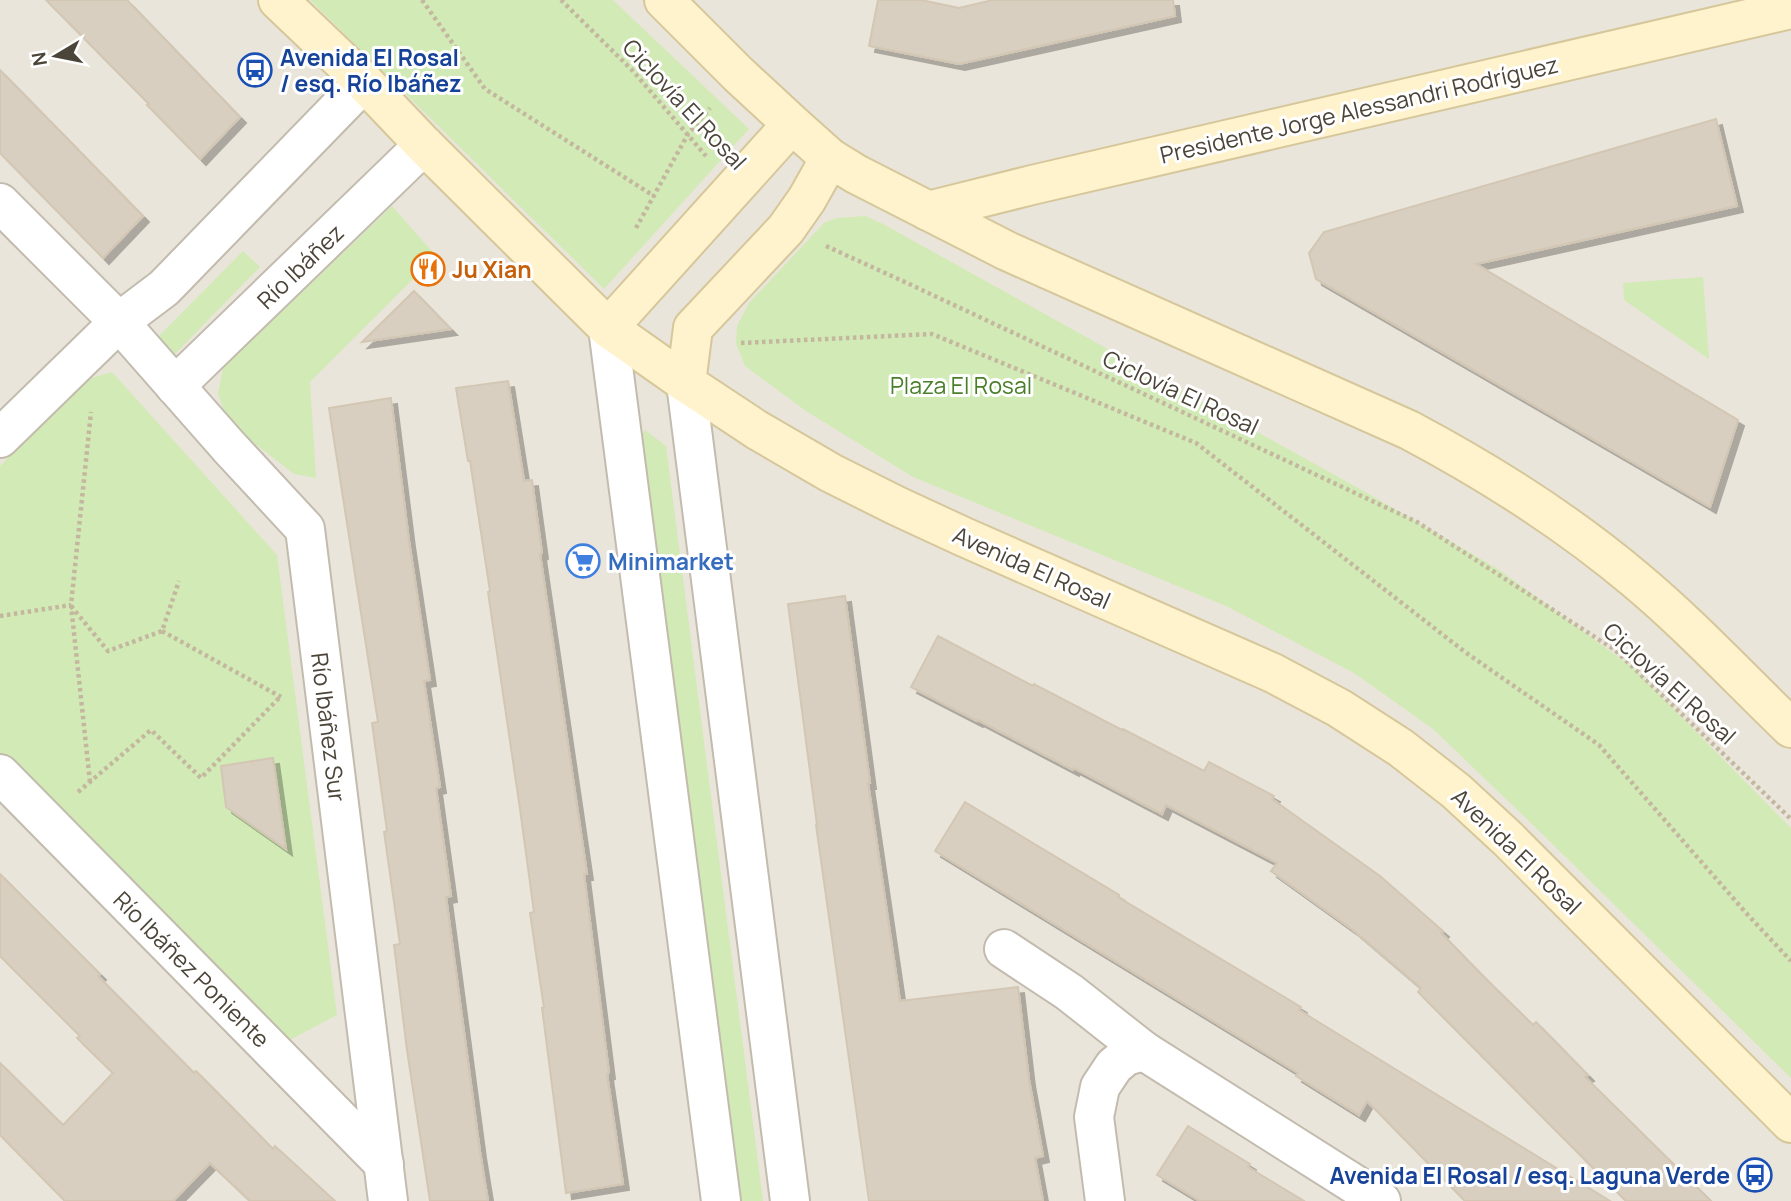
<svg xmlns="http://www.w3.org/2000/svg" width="1791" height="1201" viewBox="0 0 1791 1201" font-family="Manrope,sans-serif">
	<defs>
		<filter id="shadow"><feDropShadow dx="6" dy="6" stdDeviation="0" flood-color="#0004"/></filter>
	</defs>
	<rect width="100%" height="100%" fill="#f6f3ec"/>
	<!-- residential -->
	<rect fill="#eae5da" x="0" y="0" width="1791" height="1201"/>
	<!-- green -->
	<g fill="#d2eab5">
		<path d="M310 0H613L749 129 604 289Z"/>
		<path d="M392 206 436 256 310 382 316 478 294 474 228 423 218 393 223 368Z"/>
		<path d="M865 216 883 224 1367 493 1498 569 1633 668 1791 828V1078L1531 823 1433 729 1354 673 1226 606 913 477 806 411 745 366 736 344 737 326 749 303 825 222 837 218Z"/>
		<path d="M243 251 260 267 175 354 158 337Z"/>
		<path d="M1703 277 1709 359 1624 300 1623 283Z"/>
		<path d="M112 372 277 555 337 1015 286 1042 0 754V466L85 380Z"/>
		<path d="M645 430 666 446 763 1201H740L640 438Z"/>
	</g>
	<!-- building -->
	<g fill="#d8cfc1" stroke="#d3c7b4" stroke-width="2" filter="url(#shadow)">
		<path d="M46 0H127L240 117 200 159 147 105 149 104Z"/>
		<path d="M878 0H921L959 8 993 0H1173L1175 16 959 64 869 46Z"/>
		<path d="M0 70 143 216 103 258 0 153Z"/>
		<path d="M1716 119 1737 206 1476 264 1738 420 1710 507 1316 279 1309 253 1324 232Z"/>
		<path d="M414 291 451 329 362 342Z"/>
		<path d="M508 381 524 481 532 480 537 517 542 553 540 554 587 874H584L609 1073 607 1074 623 1184 566 1193 542 1008H544L530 913 534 912 520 809 488 592 490 591 470 461H468L456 388Z"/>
		<path d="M391 398 409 541 430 680 424 681 440 787 436 788 451 896 446 897 480 1152 488 1201H430L407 1050 394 945 400 944 384 832 387 831 372 723 378 722 329 408Z"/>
		<path d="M845 596 870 783H868L900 1001 1018 987 1029 1080 1043 1156 1035 1158 1043 1201H869L816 825H817L788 604Z"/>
		<path d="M938 636 1033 686 1034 684 1122 730 1123 729 1204 771 1209 762 1274 796 1272 799 1380 876 1443 931 1441 933 1484 977 1533 1025 1536 1022 1588 1075 1585 1077 1711 1201H1626L1418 992 1421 988 1353 930 1271 871 1277 863 1166 805 1162 814 1074 768 1073 770 978 720 977 721 911 687Z"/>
		<path d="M273 758 286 849 226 807 221 766Z"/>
		<path d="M965 802 1119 895 1118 897 1301 1007 1299 1010 1610 1201H1465L1367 1101 1359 1115 1296 1076 1298 1073 935 851Z"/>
		<path d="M0 874 100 974 98 976 194 1073 196 1071 273 1149 275 1146 335 1201H250L210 1163 173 1201H65L0 1135V1063L63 1125 113 1073 77 1038 80 1036 0 956Z"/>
		<path d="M1188 1126 1250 1164 1248 1167 1304 1201H1200L1157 1175Z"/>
	</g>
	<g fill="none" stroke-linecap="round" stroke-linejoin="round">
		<defs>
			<g id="street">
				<path d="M0 203 119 322 229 447 305 529 388 1201"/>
				<path d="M608 328 721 1201"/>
				<path d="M686 383 790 1201"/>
				<path d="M175 386 424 145"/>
				<path d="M0 438 119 322 164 288 364 82"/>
				<path d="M0 774 384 1164"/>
				<path d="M1004 949 1069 992 1144 1051 1381 1201"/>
				<path d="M1105 1201 1094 1117 1100 1087 1114 1066 1126 1056 1144 1051"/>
			</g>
			<g id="secondary">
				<path d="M278 0 364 82 424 145 608 328 686 383 757 430 831 473 897 506 964 537 1273 673 1339 708 1401 748 1456 791 1508 839 1791 1123"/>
				<path d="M664 0 738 74 792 124 830 158 856 174 1007 251 1409 430C1490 473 1566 521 1636 580 1691 626 1740 679 1791 728"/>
				<path d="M928 211 1032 185 1791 9"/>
				<path d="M608 328 792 124"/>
				<path d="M686 383 693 328 786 229 807 199 830 158"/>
			</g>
		</defs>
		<!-- street casing -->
		<use href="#street" stroke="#c2bbae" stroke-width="42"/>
		<!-- secondary casing -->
		<use href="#secondary" stroke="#d6c79b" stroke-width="42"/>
		<!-- path -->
		<g stroke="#c4b79f" stroke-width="4.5" stroke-dasharray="3.5 3.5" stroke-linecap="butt">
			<path d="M422 0 485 89 654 196"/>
			<path d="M561 0 633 71 706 156"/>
			<path d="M636 228 688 134 710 108"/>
			<path d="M826 246 907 283 1417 522 1615 650 1791 819"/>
			<path d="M741 343 932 334 1196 443 1465 652 1599 745 1747 914 1791 961"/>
			<path d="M71 606 108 651 162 631 179 581"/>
			<path d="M0 616 71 605"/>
			<path d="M162 631 281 697"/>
			<path d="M90 782 71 605 91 412"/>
			<path d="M78 792 151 730 201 778 280 697"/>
		</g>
		<!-- street -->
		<use href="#street" stroke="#fff" stroke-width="38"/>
		<!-- secondary -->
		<use href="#secondary" stroke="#fff3cd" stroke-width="38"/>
	</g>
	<!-- icons -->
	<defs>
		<symbol id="bus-ring" viewBox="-11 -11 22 22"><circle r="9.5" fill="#fff" stroke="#1a4fb4" stroke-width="1.5"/><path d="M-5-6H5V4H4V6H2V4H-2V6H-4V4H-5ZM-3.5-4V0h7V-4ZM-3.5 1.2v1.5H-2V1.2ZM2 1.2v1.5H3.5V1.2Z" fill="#1a4fb4"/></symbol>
		<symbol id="restaurant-ring" viewBox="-11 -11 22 22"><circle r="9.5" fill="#fff" stroke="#e8710a" stroke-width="1.5"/><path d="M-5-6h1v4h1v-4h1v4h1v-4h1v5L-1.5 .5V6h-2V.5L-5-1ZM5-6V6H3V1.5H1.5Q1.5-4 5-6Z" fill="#e8710a"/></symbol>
		<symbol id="supermarket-ring" viewBox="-11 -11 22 22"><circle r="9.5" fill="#fff" stroke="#3f7fe0" stroke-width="1.5"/><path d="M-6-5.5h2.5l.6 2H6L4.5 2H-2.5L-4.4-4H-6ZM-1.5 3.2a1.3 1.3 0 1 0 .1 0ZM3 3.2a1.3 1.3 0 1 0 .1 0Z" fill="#3f7fe0"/></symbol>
	</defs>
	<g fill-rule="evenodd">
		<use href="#bus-ring" x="236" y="51" width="38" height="38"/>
		<use href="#restaurant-ring" x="409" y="250" width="38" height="38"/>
		<use href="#supermarket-ring" x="564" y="542" width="38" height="38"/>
		<use href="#bus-ring" x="1736" y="1156" width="38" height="38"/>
	</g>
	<g text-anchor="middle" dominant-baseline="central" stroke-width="6" stroke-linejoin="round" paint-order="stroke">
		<!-- transit labels -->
		<g font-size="23" font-weight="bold" fill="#164399" stroke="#fff" text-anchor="start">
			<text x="280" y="57">Avenida El Rosal<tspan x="280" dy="26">/ esq. Río Ibáñez</tspan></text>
			<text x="1730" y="1175" text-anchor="end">Avenida El Rosal / esq. Laguna Verde</text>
		</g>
		<!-- street labels -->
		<g font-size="23" fill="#4b4439" stroke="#fff">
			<text transform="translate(685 104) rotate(47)">Ciclovía El Rosal</text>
			<text transform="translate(1359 109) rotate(-13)">Presidente Jorge Alessandri Rodríguez</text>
			<text transform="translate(300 266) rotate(-44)">Río Ibáñez</text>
			<text transform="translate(1181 392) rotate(25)">Ciclovía El Rosal</text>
			<text transform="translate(1032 567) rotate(24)">Avenida El Rosal</text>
			<text transform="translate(1670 683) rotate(42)">Ciclovía El Rosal</text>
			<text transform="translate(329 727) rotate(83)">Río Ibáñez Sur</text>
			<text transform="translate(1517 851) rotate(44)">Avenida El Rosal</text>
			<text transform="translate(192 969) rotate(45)">Río Ibáñez Poniente</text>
		</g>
		<!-- food labels -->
		<g font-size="23" font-weight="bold" fill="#c56008" stroke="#fff" text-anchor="start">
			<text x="452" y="269">Ju Xian</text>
		</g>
		<!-- park labels -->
		<g font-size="23" fill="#4a7f2a" stroke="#fff">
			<text x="961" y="385">Plaza El Rosal</text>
		</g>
		<!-- shop labels -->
		<g font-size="23" font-weight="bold" fill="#366cbe" stroke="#fff" text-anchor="start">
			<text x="608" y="561">Minimarket</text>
		</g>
	</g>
	<!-- north arrow -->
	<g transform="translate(56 56) rotate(260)" stroke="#ffffff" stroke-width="5" paint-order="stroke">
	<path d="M0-5L12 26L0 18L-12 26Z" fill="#4b4439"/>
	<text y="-10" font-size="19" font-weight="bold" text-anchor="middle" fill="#4b4439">N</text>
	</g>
</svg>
